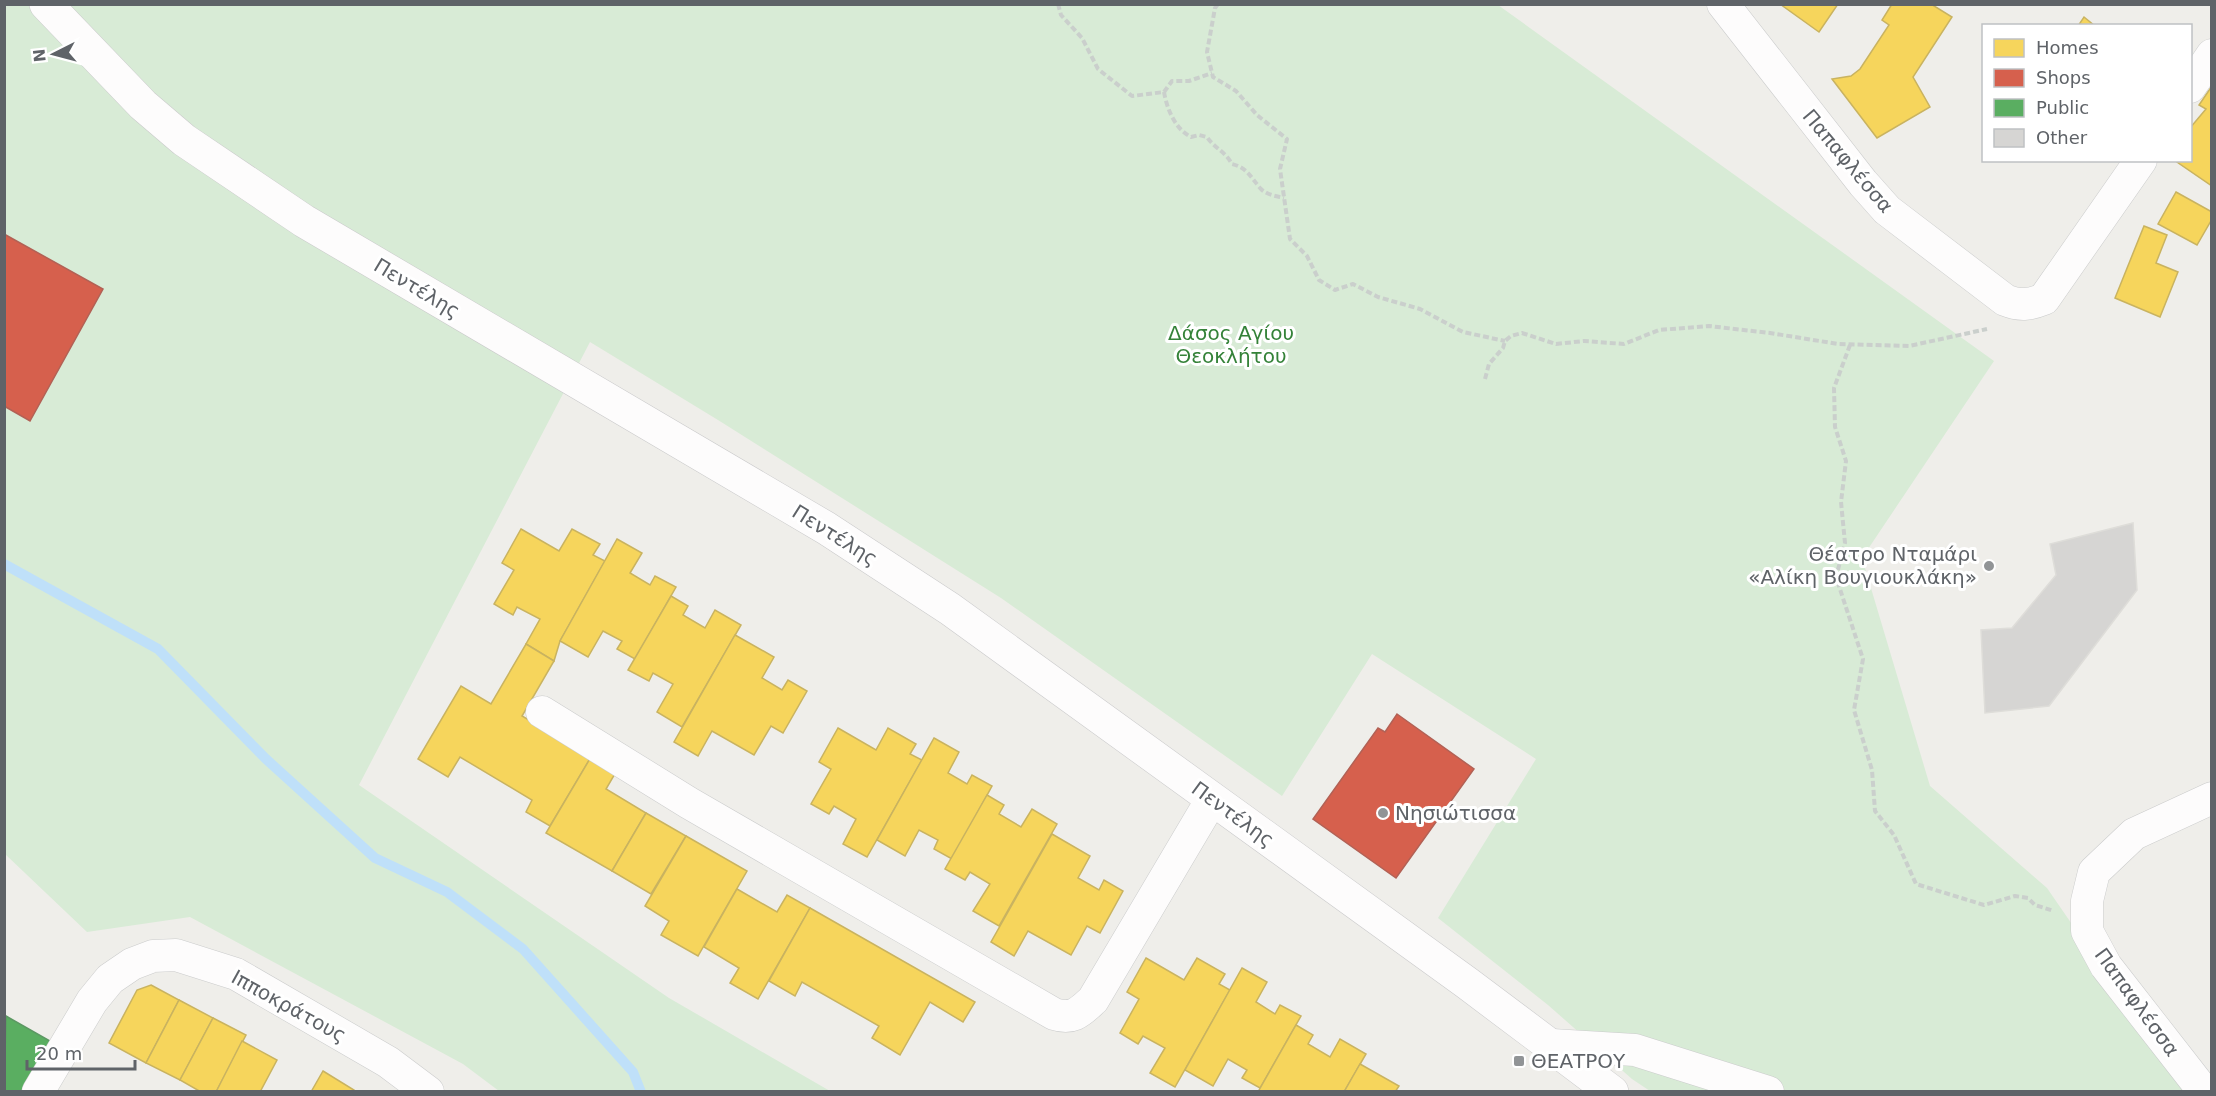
<svg xmlns="http://www.w3.org/2000/svg" width="2216" height="1096" viewBox="0 0 2216 1096" font-family="'DejaVu Sans',sans-serif">
	<rect width="100%" height="100%" fill="#efeeea"/>
	<!-- green -->
	<path fill="#d8ebd6" d="M4 5H1498L1994 361 1862 558 1930 786 2047 888 2187 1091H1650L1632 1079 1548 1005 1438 918 1536 759 1372 654 1282 796 1001 598 718 420 590 342 359 785 669 998 830 1091H499L463 1064 190 917 87 932 5 854Z"/>
	<!-- homes -->
	<g fill="#f6d55c" stroke="#c9b360" stroke-width="1.5">
		<path d="M1780 4H1838L1819 32Z"/>
		<path d="M1892 4H1931L1952 17 1913 77 1930 107 1877 138 1832 79 1851 76 1860 69 1889 25 1882 20Z"/>
		<path d="M2084 17 2095 26H2078Z"/>
		<path d="M2212 86V186L2174 160H2190V128L2206 109 2199 105Z"/>
		<path d="M2176 192 2212 212V219L2197 245 2158 224Z"/>
		<path d="M2144 226 2167 235 2156 263 2178 272 2160 317 2115 298Z"/>
		<path d="M521 529 559 551 572 529 600 544 593 555 605 561 560 641 554 661 526 644 540 619 517 607 513 615 494 604 514 570 502 563Z"/>
		<path d="M617 539 642 553 630 573 650 585 655 576 676 587 635 659 617 649 622 641 603 631 588 657 560 641Z"/>
		<path d="M671 596 688 606 683 615 705 628 715 610 741 625 682 727 657 712 673 684 653 673 649 681 628 670Z"/>
		<path d="M735 635 774 657 762 678 782 690 788 680 807 691 783 733 771 726 754 755 712 731 698 756 674 742Z"/>
		<path d="M526 644 554 661 522 716 591 757 550 826 526 812 532 800 460 757 448 777 418 759 461 686 491 704Z"/>
		<path d="M838 728 876 750 888 728 916 744 910 754 922 760 867 857 843 844 856 819 834 806 829 814 811 804 831 769 819 762Z"/>
		<path d="M934 738 959 752 948 773 967 784 972 775 992 786 952 859 934 849 938 840 919 830 905 856 877 840Z"/>
		<path d="M591 757 616 772 606 789 646 813 612 871 546 833Z"/>
		<path d="M987 795 1004 805 999 814 1021 827 1032 809 1057 824 999 926 973 911 990 884 970 872 965 880 945 869Z"/>
		<path d="M646 813 686 836 651 894 612 871Z"/>
		<path d="M1052 834 1090 856 1078 878 1099 890 1104 880 1123 891 1100 933 1087 926 1071 955 1028 931 1014 956 991 942Z"/>
		<path d="M686 836 747 871 698 956 661 935 669 921 645 906Z"/>
		<path d="M737 889 777 912 787 895 810 908 758 999 730 983 739 968 704 947Z"/>
		<path d="M810 908 975 1002 963 1022 930 1002 900 1055 872 1038 879 1026 802 982 795 996 769 981Z"/>
		<path d="M1146 958 1184 980 1197 958 1225 974 1219 984 1230 990 1175 1087 1150 1073 1165 1048 1143 1036 1138 1044 1120 1033 1139 999 1127 992Z"/>
		<path d="M1242 968 1267 982 1256 1002 1275 1014 1280 1005 1301 1016 1260 1088 1242 1078 1247 1070 1228 1059 1213 1086 1185 1070Z"/>
		<path d="M151 985 179 1000 146 1063 109 1043 137 990Z"/>
		<path d="M179 1000 213 1018 180 1080 146 1063Z"/>
		<path d="M213 1018 246 1035 216 1092H201L180 1080Z"/>
		<path d="M1296 1025 1313 1035 1308 1044 1330 1057 1340 1039 1366 1054 1344 1092H1258Z"/>
		<path d="M242 1041 277 1060 260 1092H216Z"/>
		<path d="M1360 1064 1399 1086 1395 1092H1344Z"/>
		<path d="M323 1071 354 1090 353 1092H311Z"/>
	</g>
	<!-- shops -->
	<g fill="#d6604d" stroke="#b26155" stroke-width="1.5">
		<path d="M4 234 103 289 30 421 4 406Z"/>
		<path d="M1397 714 1474 769 1396 878 1313 819 1378 728 1385 732Z"/>
	</g>
	<!-- public -->
	<path fill="#5aae61" stroke="#5c9863" stroke-width="1.5" d="M6 1016 50 1041 21 1092H4Z"/>
	<g fill="none" stroke-linecap="round" stroke-linejoin="round">
		<!-- stream -->
		<path stroke="#bfe0f9" stroke-width="10" d="M4 564 158 649 266 759 375 858 447 892 523 949 633 1072 641 1092"/>
	</g>
	<!-- building -->
	<path fill="#d6d5d3" stroke="#deddd9" stroke-width="1.5" d="M2133 523 2137 590 2049 706 1985 713 1981 630 2012 628 2056 575 2050 544Z"/>
	<g fill="none" stroke-linecap="round" stroke-linejoin="round">
		<defs>
			<g id="minor">
				<path d="M1723 4 1863 183 1887 210 2005 300C2020 306 2029 305 2044 299L2141 160"/>
				<path d="M2190 87 2212 55"/>
				<path d="M542 712 689 803 1054 1014C1073 1020 1080 1012 1093 1000L1212 799"/>
				<path d="M1552 1045 1635 1050 1768 1092"/>
				<path d="M38 1092 92 1001 110 979 132 964 153 956 176 955 236 974 388 1062 428 1092"/>
				<path d="M2201 1092 2198 1084 2106 966 2087 931V901L2094 872 2134 834 2212 798"/>
			</g>
			<path id="secondary" d="M46 4 143 105 184 140 304 221 826 528 950 609 1467 983 1612 1092"/>
		</defs>
		<!-- minor casing -->
		<use href="#minor" stroke="#cbcccc" stroke-width="33"/>
		<!-- secondary casing -->
		<use href="#secondary" stroke="#cacacb" stroke-width="34"/>
		<!-- path -->
		<g stroke="#cacfcc" stroke-width="4" stroke-dasharray="6 3" stroke-linecap="butt">
			<path d="M1058 4 1061 15 1082 38 1098 69 1132 96 1164 92 1172 81H1189L1212 73"/>
			<path d="M1218 4 1215 8 1207 52 1213 77 1236 91 1257 115 1287 139 1280 169 1290 239 1307 256 1319 280 1335 290 1353 284 1378 297 1420 309 1463 332 1505 341"/>
			<path d="M1164 92C1167 109 1175 129 1191 137L1199 135 1207 137C1215 149 1224 150 1232 164 1248 168 1251 178 1261 189 1267 195 1276 196 1284 198"/>
			<path d="M1850 345 1834 388 1835 427 1846 461 1841 502 1845 543 1836 577 1863 659 1854 710 1872 770 1875 811 1894 835 1916 884 1984 905 2015 896 2028 898 2035 905 2054 911"/>
			<path d="M1485 379 1489 364 1503 348 1505 341 1511 336 1522 333 1556 344 1584 341 1624 344 1659 330 1709 326 1770 333 1838 344 1909 346 1987 329"/>
		</g>
		<!-- minor -->
		<use href="#minor" stroke="#fdfcfc" stroke-width="32"/>
		<!-- secondary -->
		<use href="#secondary" stroke="#fdfcfc" stroke-width="33"/>
	</g>
	<!-- markers -->
	<g fill="#919496" stroke="#fff" stroke-width="2">
		<circle cx="1989" cy="566" r="6"/>
		<circle cx="1383" cy="813" r="6"/>
		<rect x="1513" y="1055" width="12" height="12" rx="3"/>
	</g>
	<g text-anchor="middle" dominant-baseline="central" stroke-width="6" stroke-linejoin="round" paint-order="stroke">
		<!-- street labels -->
		<g font-size="20" fill="#5f6368" stroke="#fff">
			<text transform="translate(1848 161) rotate(50)">Παπαφλέσσα</text>
			<text transform="translate(417 288) rotate(31)">Πεντέλης</text>
			<text transform="translate(835 535) rotate(32)">Πεντέλης</text>
			<text transform="translate(1233 814) rotate(36)">Πεντέλης</text>
			<text transform="translate(2137 1002) rotate(54)">Παπαφλέσσα</text>
			<text transform="translate(289 1006) rotate(29)">Ιπποκράτους</text>
		</g>
		<!-- park labels -->
		<g font-size="20" fill="#348238" stroke="#fff">
			<text x="1231" y="333">Δάσος Αγίου<tspan x="1231" dy="23">Θεοκλήτου</tspan></text>
		</g>
		<!-- poi labels -->
		<g font-size="20" fill="#5f6368" stroke="#fff" text-anchor="start">
			<text x="1977" y="554" text-anchor="end">Θέατρο Νταμάρι<tspan x="1977" dy="23">«Αλίκη Βουγιουκλάκη»</tspan></text>
			<text x="1395" y="813">Νησιώτισσα</text>
			<text x="1531" y="1061">ΘΕΑΤΡΟΥ</text>
		</g>
	</g>
	<!-- border -->
	<rect width="2216" height="1096" fill="none" stroke="#5f6368" stroke-width="12"/>
	<!-- legend -->
	<rect x="1982" y="24" width="210" height="138" fill="#ffffff" stroke="#bfc1c3" stroke-width="1.5"/>
	<rect x="1994" y="39" width="30" height="18" fill="#f6d55c" stroke="#bfc1c3" stroke-width="1.5"/>
	<text x="2036" y="54" font-size="18" fill="#5f6368">Homes</text>
	<rect x="1994" y="69" width="30" height="18" fill="#d6604d" stroke="#bfc1c3" stroke-width="1.5"/>
	<text x="2036" y="84" font-size="18" fill="#5f6368">Shops</text>
	<rect x="1994" y="99" width="30" height="18" fill="#5aae61" stroke="#bfc1c3" stroke-width="1.5"/>
	<text x="2036" y="114" font-size="18" fill="#5f6368">Public</text>
	<rect x="1994" y="129" width="30" height="18" fill="#d6d5d3" stroke="#bfc1c3" stroke-width="1.5"/>
	<text x="2036" y="144" font-size="18" fill="#5f6368">Other</text>
	<!-- north arrow -->
	<g transform="translate(54 54) rotate(264)" stroke="#ffffff" stroke-width="4.5" paint-order="stroke">
	<path d="M0-4.5L10 22L0 15L-10 22Z" fill="#5f6368"/>
	<text y="-9" font-size="16" font-weight="bold" text-anchor="middle" fill="#5f6368">N</text>
	</g>
	<!-- scale -->
	<path d="M27 1060v9h108v-9" fill="none" stroke="#5f6368" stroke-width="3"/>
	<text x="36" y="1060" font-size="18" fill="#5f6368" stroke="#ffffff" stroke-width="4.5" paint-order="stroke">20 m</text>
</svg>
